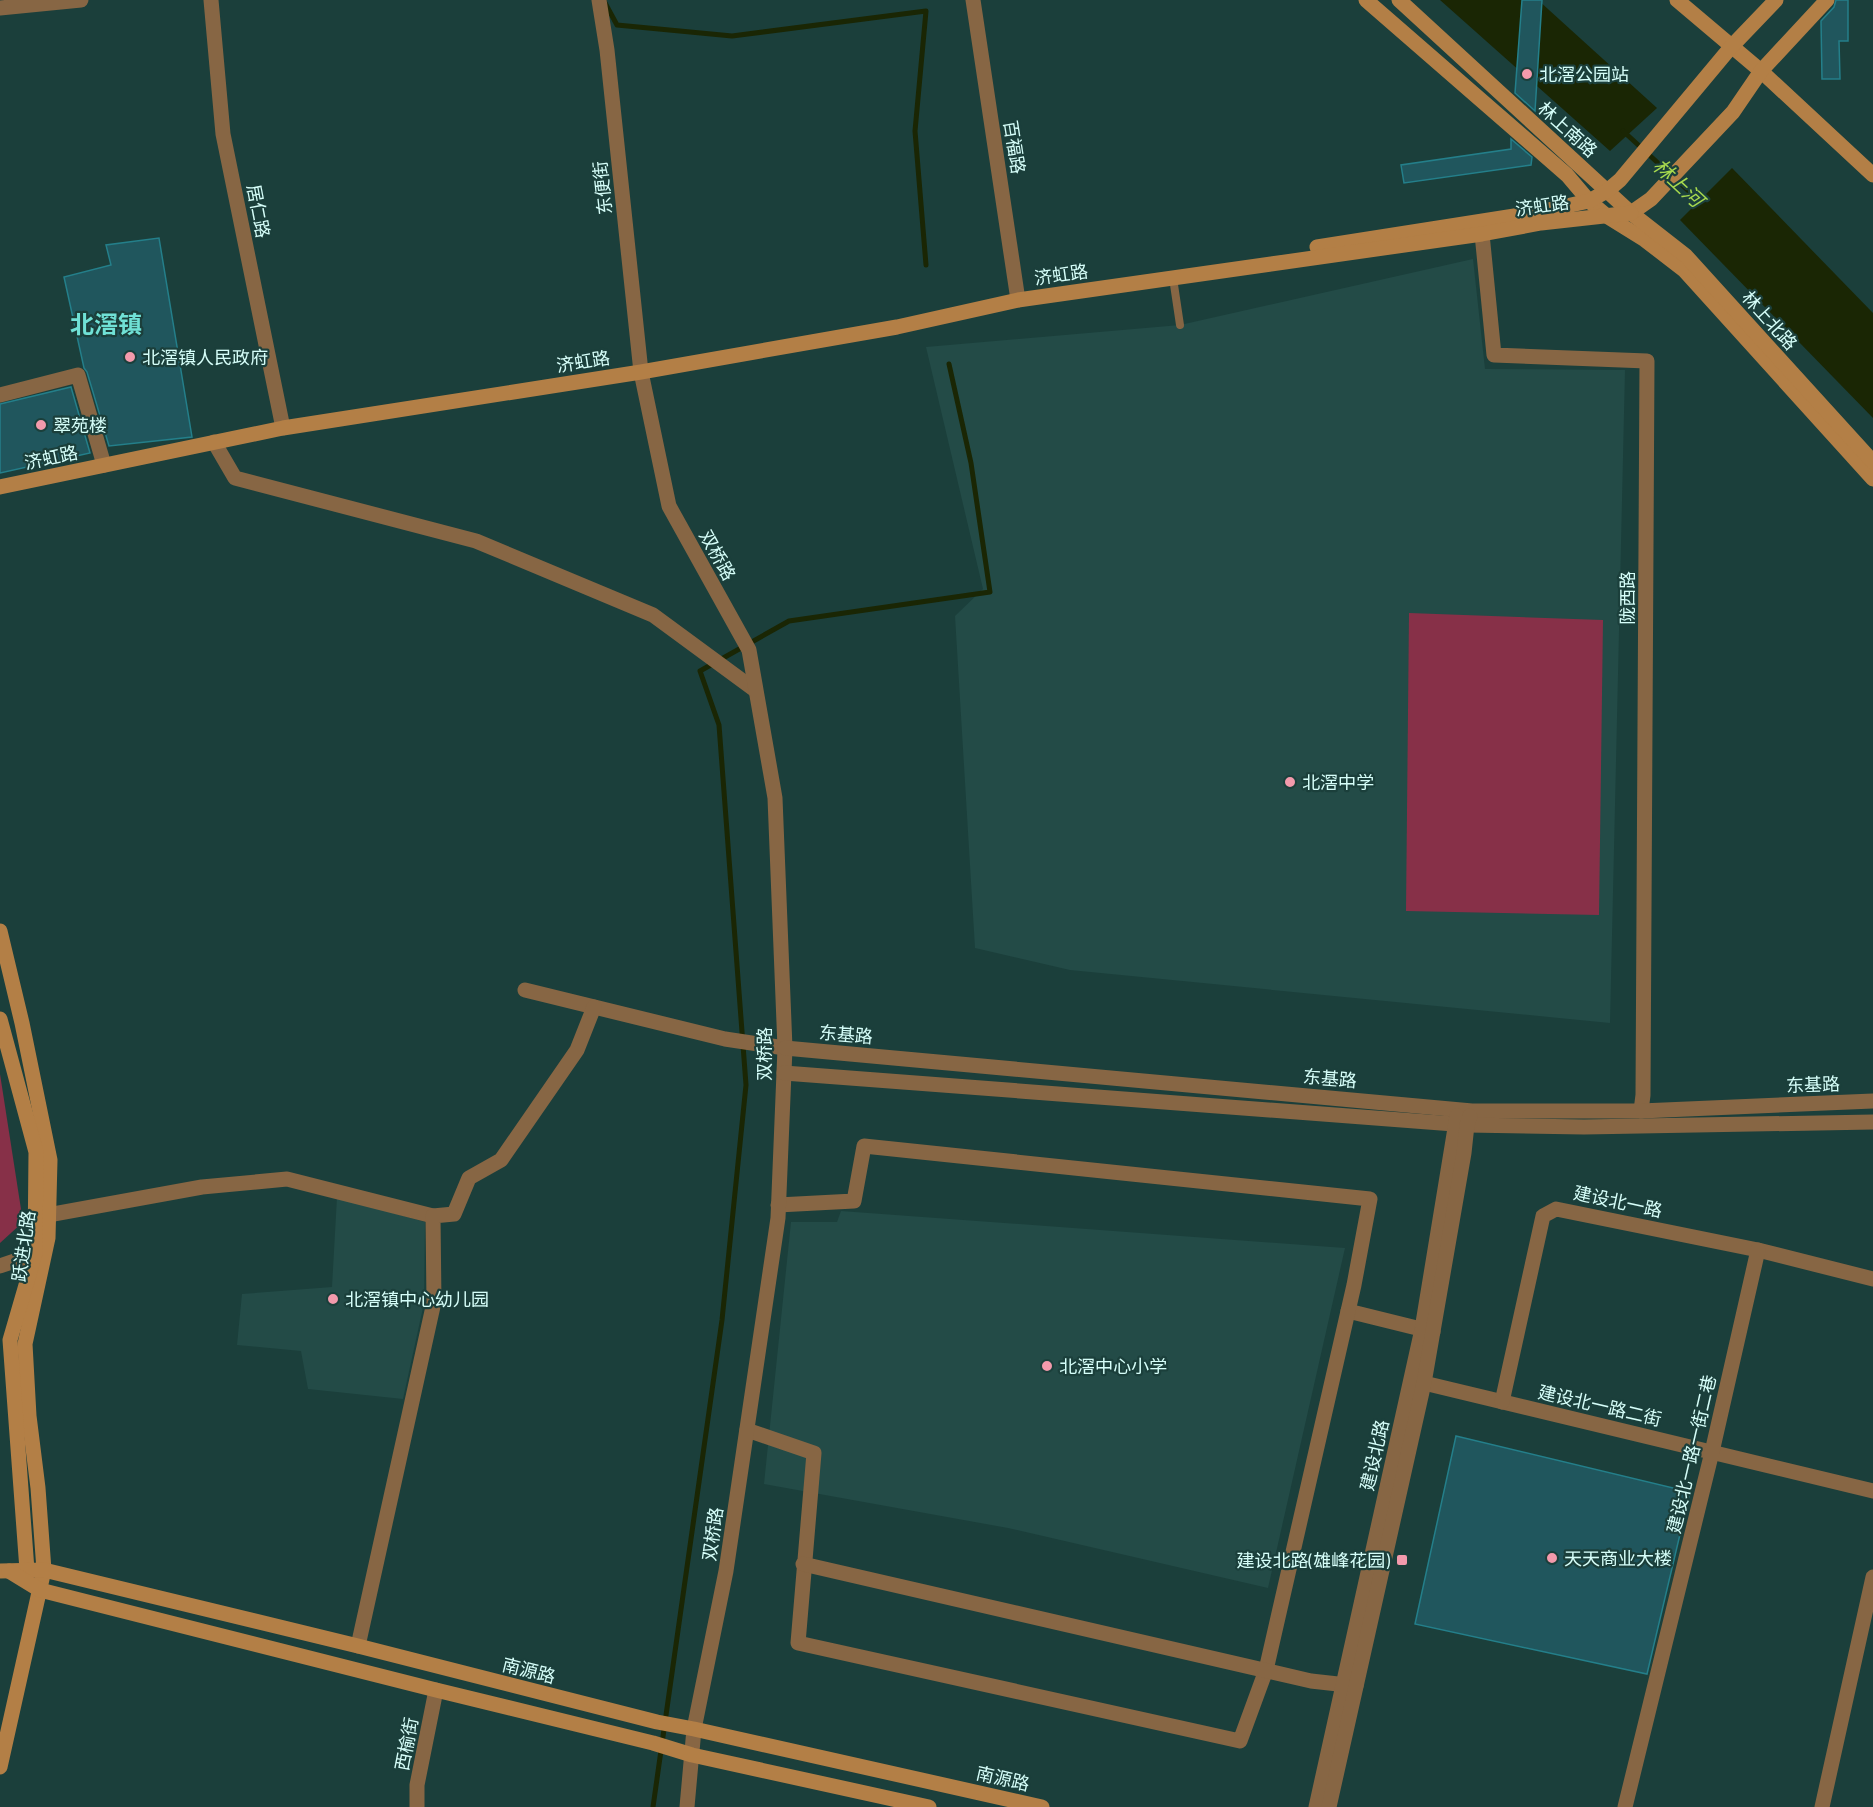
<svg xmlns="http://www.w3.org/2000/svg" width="1873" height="1807" viewBox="0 0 1873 1807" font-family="Barlow,'Noto Sans SC',sans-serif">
	<rect width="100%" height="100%" fill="#1b3f3b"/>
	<!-- built -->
	<g fill="#234b47">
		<path d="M1473 259 1485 369 1625 370 1610 1023 1070 970 975 948 955 616 983 589 926 347 1180 325Z"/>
		<path d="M337 1197 425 1222 424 1303 403 1399 308 1389 301 1351 237 1345 242 1294 332 1287Z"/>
		<path d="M841 1211 1345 1248 1268 1588 1008 1528 764 1484 791 1222H837Z"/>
	</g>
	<!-- green -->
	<g fill="#873048">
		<path d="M1409 613 1603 620 1599 915 1406 911Z"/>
		<path d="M0 1074 23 1222 0 1243Z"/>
	</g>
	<!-- water -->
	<g fill="#1a2604">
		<path d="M1440 0H1538L1657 108 1610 151Z"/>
		<path d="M1732 168 1873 313V418L1680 220Z"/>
	</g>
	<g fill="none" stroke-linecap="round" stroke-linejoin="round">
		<!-- stream -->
		<g stroke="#1a2604" stroke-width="5">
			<path d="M604 1 617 25 732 36 926 11 915 131 926 265"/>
			<path d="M1623 131 1705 206"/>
			<path d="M653 1807 722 1320 746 1085 719 725 700 671 789 621 990 592 971 463 949 364"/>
		</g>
	</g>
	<!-- building -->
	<g fill="#20565d" stroke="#247f8a" stroke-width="1.5">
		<path d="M1522 0H1542L1535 111 1515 93Z"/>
		<path d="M1836 0H1848V41H1839L1840 79H1822L1821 21 1834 7Z"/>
		<path d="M1511 139 1532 157 1531 165 1404 183 1401 165 1511 149Z"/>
		<path d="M159 238 192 437 109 446 87 372 84 368 64 277 111 265 106 245Z"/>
		<path d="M71 387 90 453 0 473V404Z"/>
		<path d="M1456 1436 1690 1492 1647 1674 1415 1624Z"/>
	</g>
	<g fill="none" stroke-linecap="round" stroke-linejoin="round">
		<!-- service -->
		<path stroke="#876644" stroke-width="8" d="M1173 278 1180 325"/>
		<!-- minor -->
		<g stroke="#876644" stroke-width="15">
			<path d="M211 0 223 134 283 428"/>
			<path d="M599 0 607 50 641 372"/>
			<path d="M973 0 1018 300"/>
			<path d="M0 8 81 0"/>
			<path d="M0 395 78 375 104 465"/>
			<path d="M214 442 235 478 476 541 653 615 755 690"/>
			<path d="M525 990 725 1039 785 1048"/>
			<path d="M48 1215 202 1187 287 1179 433 1216"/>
			<path d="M0 1266 35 1254"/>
			<path d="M1348 1311 1433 1332"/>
			<path d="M1424 1383 1873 1491"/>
			<path d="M1502 1402 1543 1216 1556 1209 1758 1250 1873 1279"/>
			<path d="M747 1430 814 1453 798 1643 1240 1741 1266 1670 1354 1285 1370 1199 864 1146 854 1201 778 1205"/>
			<path d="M803 1564 1311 1681 1356 1686"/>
			<path d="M358 1646 434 1302 433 1216 454 1214 469 1178 501 1160 577 1050 594 1007"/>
			<path d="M417 1807V1785L436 1690"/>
			<path d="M1625 1807 1712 1452 1758 1250"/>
		</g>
		<!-- tertiary -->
		<g stroke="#876644" stroke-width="15">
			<path d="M1482 234 1494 355 1647 361 1643 1095 1641 1111"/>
			<path d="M641 372 669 506 749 650 775 798 785 1048 778 1218 726 1571 694 1729 687 1807"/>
			<path d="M785 1048 1472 1111H1641L1873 1101"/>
			<path d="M784 1073 1467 1125 1584 1127 1873 1122"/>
			<path d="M1316 1807 1422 1329 1457 1116"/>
			<path d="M1329 1807 1424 1383 1464 1153 1467 1125 1470 1116"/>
			<path d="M1822 1807 1873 1577"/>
		</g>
		<!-- secondary -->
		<g stroke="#b37f46" stroke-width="15">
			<path d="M1366 0 1567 175 1589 201 1608 217 1645 240 1684 270 1873 479"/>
			<path d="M1399 0 1631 213 1686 256 1873 462"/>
			<path d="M1677 0 1761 71 1873 175"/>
			<path d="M1631 213 1651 199 1733 112 1761 71 1827 0"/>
			<path d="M1317 247 1539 212 1589 201 1607 191 1620 180 1731 47 1776 0"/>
			<path d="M0 487 283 428 641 372 897 327 1018 300 1482 234 1541 223 1631 213"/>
			<path d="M0 931 22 1023 50 1160 48 1238 25 1344 29 1416 38 1488 44 1570 0 1767"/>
			<path d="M0 1019 36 1152 35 1254 10 1340 27 1570"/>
			<path d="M0 1571 44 1570 358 1646 657 1722 694 1729 1042 1807"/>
			<path d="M9 1571 40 1590 436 1690 653 1743 692 1755 929 1807"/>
		</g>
	</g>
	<!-- markers -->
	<g fill="#f39aac" stroke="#1b3f3b" stroke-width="2">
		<circle cx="1527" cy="74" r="6"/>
		<circle cx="130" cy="357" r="6"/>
		<circle cx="41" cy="425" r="6"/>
		<circle cx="1290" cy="782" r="6"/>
		<circle cx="333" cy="1299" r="6"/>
		<circle cx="1047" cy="1366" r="6"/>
		<circle cx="1552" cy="1558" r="6"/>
		<rect x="1396" y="1554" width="12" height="12" rx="3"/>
	</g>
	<g text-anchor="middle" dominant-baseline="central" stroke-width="4.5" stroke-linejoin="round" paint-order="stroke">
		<!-- poi labels -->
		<g font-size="18" fill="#d6fef9" stroke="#1b3f3b" text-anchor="start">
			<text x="1539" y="74">北滘公园站</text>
			<text x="142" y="357">北滘镇人民政府</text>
			<text x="53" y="425">翠苑楼</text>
			<text x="1302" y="782">北滘中学</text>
			<text x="345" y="1299">北滘镇中心幼儿园</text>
			<text x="1059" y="1366">北滘中心小学</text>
			<text x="1564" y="1558">天天商业大楼</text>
			<text x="1390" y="1560" text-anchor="end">建设北路(雄峰花园)</text>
		</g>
		<!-- street labels -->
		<g font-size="18" fill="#d6fef9" stroke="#1b3f3b">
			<text transform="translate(1568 129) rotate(42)">林上南路</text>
			<text transform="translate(1015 147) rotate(81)">百福路</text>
			<text transform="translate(602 188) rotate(-96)">东便街</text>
			<text transform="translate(1542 205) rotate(-8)">济虹路</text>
			<text transform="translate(259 211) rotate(79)">居仁路</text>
			<text transform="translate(1061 274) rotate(-8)">济虹路</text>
			<text transform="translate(1770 320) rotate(48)">林上北路</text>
			<text transform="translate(583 361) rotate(-9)">济虹路</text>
			<text transform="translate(51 457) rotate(-12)">济虹路</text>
			<text transform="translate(718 555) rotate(61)">双桥路</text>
			<text transform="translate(1627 598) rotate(-90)">陇西路</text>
			<text transform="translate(846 1034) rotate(5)">东基路</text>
			<text transform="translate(764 1054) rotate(-90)">双桥路</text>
			<text transform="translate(1330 1078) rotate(5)">东基路</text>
			<text transform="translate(1813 1084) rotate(-2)">东基路</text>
			<text transform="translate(1618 1201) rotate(12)">建设北一路</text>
			<text transform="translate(23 1246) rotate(-82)">跃进北路</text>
			<text transform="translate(1600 1405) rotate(13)">建设北一路二街</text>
			<text transform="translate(1691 1454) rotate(-77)">建设北一路一街二巷</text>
			<text transform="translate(1374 1455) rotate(-77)">建设北路</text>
			<text transform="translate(712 1534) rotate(-82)">双桥路</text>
			<text transform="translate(529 1670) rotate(14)">南源路</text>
			<text transform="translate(406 1744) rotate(-79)">西榆街</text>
			<text transform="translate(1003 1778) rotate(13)">南源路</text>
		</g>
		<!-- water labels -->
		<g font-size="20" font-style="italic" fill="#a7d94e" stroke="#1b3f3b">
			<text transform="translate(1679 182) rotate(43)">林上河</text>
		</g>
		<!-- district labels -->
		<g font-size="24" font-weight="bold" fill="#70e1d6" stroke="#1b3f3b">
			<text x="106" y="323">北滘镇</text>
		</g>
	</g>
</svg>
